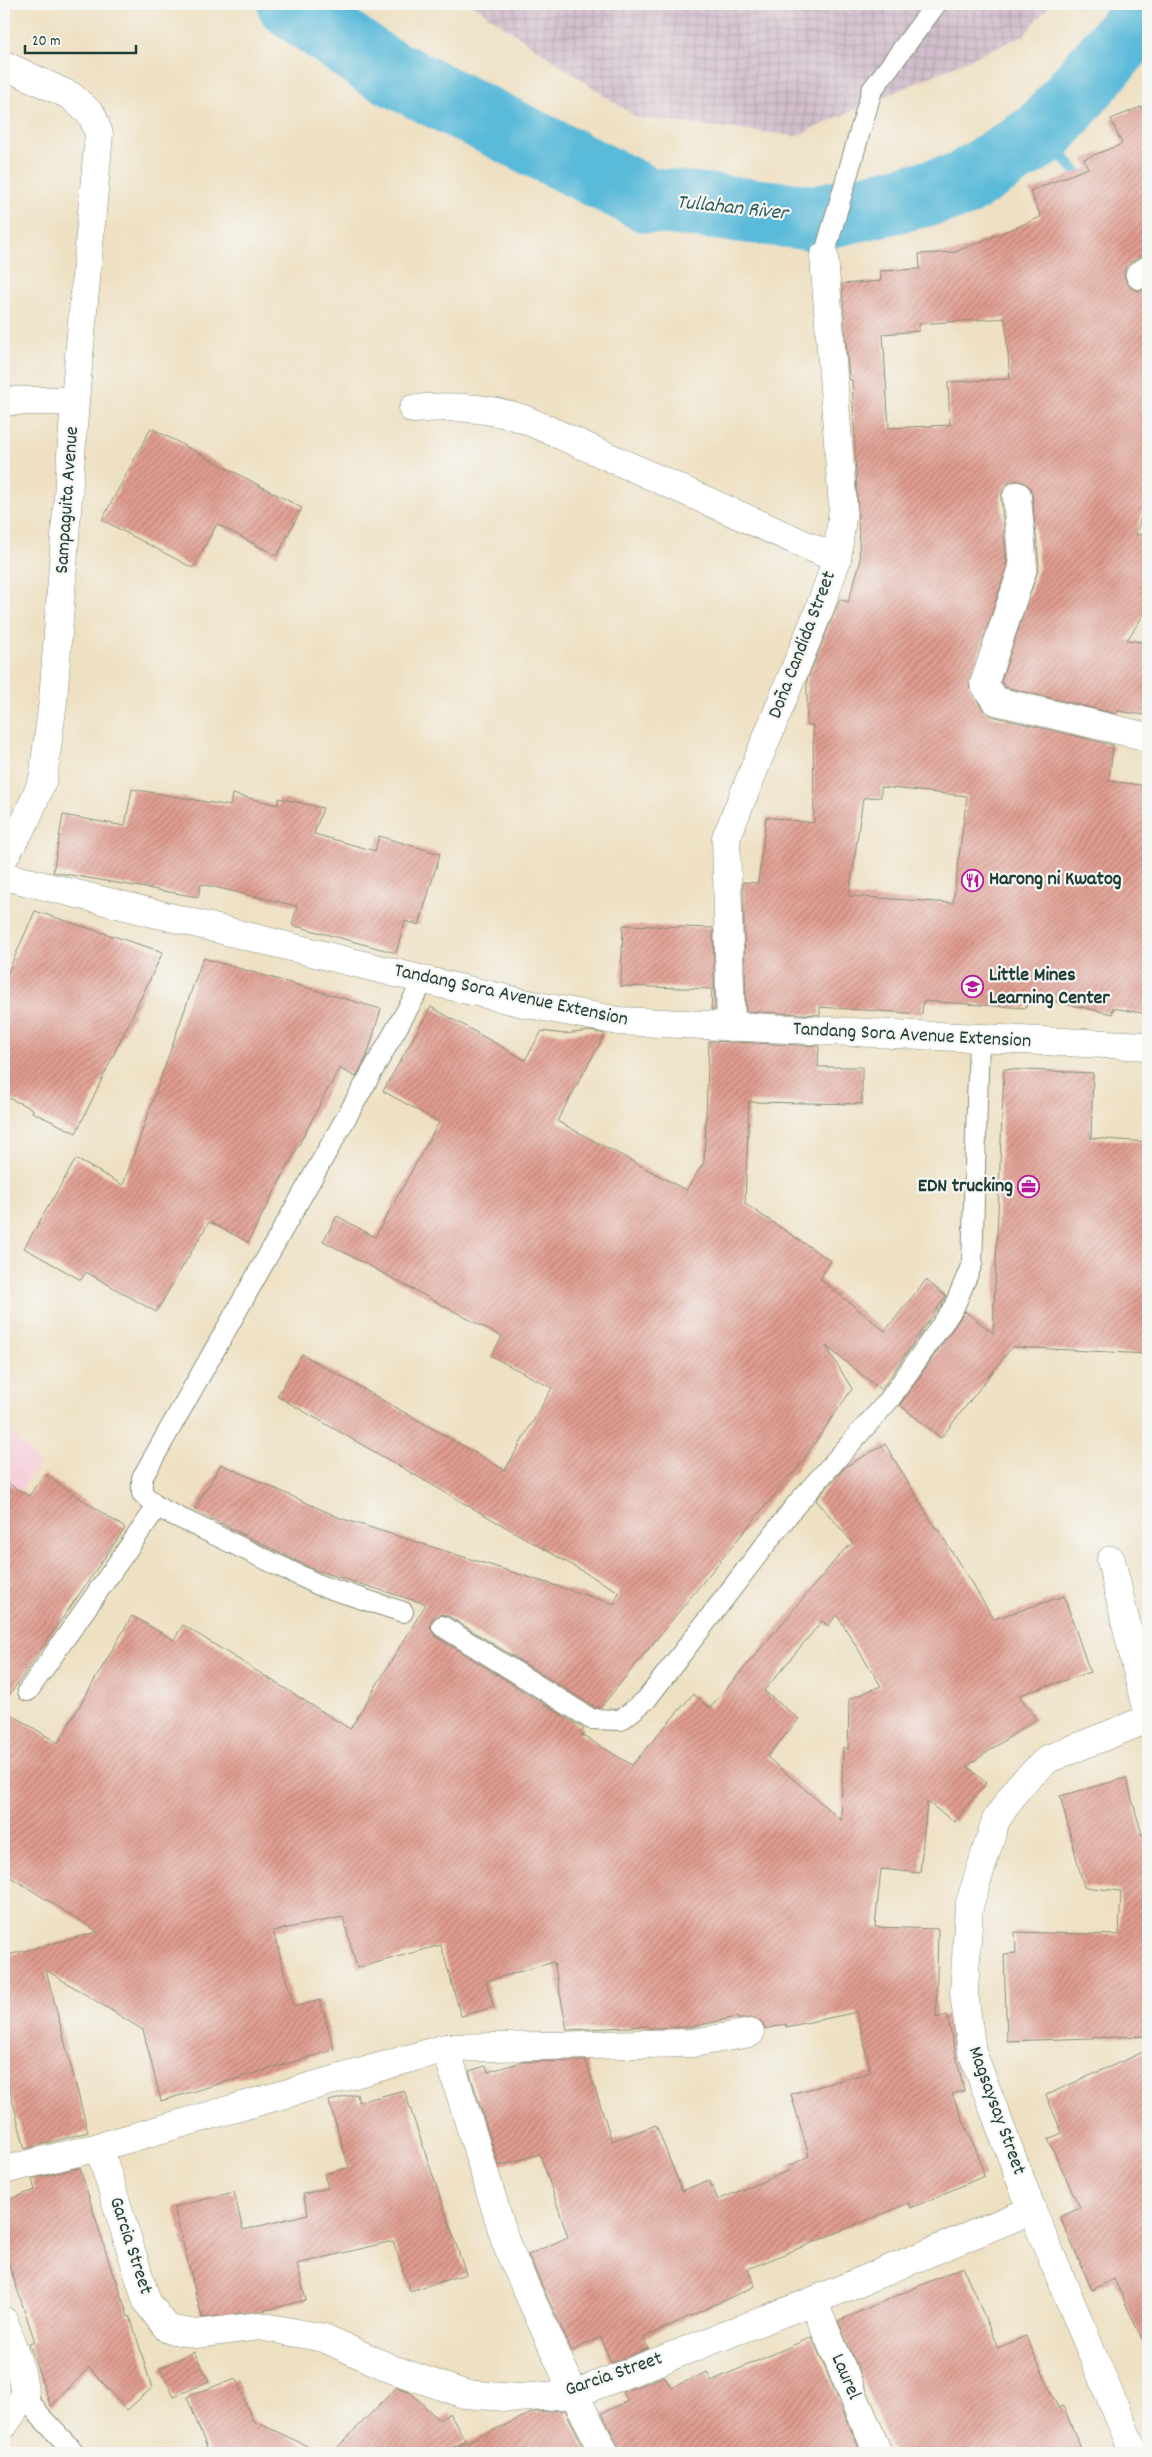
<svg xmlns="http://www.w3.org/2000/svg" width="1152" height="2457" viewBox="0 0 1152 2457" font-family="Dekko,sans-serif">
	<defs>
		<pattern id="industrial-grid" width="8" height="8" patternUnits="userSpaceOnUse" patternTransform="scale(1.25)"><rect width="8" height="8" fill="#d1bdcb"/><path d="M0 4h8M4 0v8" fill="none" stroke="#b3a3af"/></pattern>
		<pattern id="building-hatch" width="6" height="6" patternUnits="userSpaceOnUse" patternTransform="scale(1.25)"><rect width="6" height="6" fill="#e19c90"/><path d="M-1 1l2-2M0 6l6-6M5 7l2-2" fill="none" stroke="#b68076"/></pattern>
	</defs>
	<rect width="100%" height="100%" fill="#f6f6f2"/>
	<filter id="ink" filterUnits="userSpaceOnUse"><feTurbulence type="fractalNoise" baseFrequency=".02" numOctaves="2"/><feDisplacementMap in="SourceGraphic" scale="10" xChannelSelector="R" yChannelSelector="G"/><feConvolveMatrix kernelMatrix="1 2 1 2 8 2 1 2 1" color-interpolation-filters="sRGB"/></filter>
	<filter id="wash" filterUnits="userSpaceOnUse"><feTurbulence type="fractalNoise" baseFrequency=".0096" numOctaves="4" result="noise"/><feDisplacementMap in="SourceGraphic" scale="20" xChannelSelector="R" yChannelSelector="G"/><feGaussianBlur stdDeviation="1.12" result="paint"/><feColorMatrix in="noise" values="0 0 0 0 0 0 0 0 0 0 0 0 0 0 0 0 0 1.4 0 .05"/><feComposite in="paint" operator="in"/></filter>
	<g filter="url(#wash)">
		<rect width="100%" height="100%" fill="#eee0c2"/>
		<!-- built -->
		<path fill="#f5cfda" d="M4 1422 39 1464 4 1514Z"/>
		<!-- industrial -->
		<path fill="url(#industrial-grid)" d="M472 4H1050L1024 35 796 136 637 118Z"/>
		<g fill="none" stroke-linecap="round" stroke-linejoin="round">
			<!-- stream -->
			<path stroke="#5abad9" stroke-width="11" d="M1043 133 1086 184"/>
			<!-- river -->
			<path stroke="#5abad9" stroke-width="66" d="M290 4 376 65 648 200 816 218 960 186 1043 133 1148 9"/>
		</g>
		<g id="blocks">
			<!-- building -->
			<g fill="url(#building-hatch)" fill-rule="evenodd">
				<path d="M1148 104V254L1131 262 1126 267 1124 275 1127 283 1132 289 1140 291 1148 288V492L1136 535 1148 534V608L1127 640 1148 643V689L1145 715 1117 711V714L1005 687 1001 681 1039 567 1032 494 1030 487 1023 482 1016 480 1008 483 1003 490 1001 497 1007 566 969 686 983 710 992 716 1113 745 1109 781 1148 786V1014L1113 1008 1112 1014 1027 995 1026 1008 923 1001 922 1014 820 1007V1015L746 1011 743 882 758 883 766 817 814 823 813 725H807V680L840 599 848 602 860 563 852 380H849L842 284 881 281 880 271 920 269 919 254 955 252 1041 217 1030 191 1088 168 1084 159 1122 144 1111 119ZM1005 318 1010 379 948 382 950 425 889 428 883 334 919 331V324ZM881 787 967 796 953 903 849 896 863 798 881 797Z"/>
				<path d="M151 428 302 508 277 556 217 524 193 568 102 520Z"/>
				<path d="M132 789 230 806 232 794 278 805 279 798 323 808 314 834 375 851 379 836 440 854 419 925 405 921 396 953 292 925 297 906 201 884 198 897 53 872 63 815 125 826Z"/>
				<path d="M35 911 163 952 76 1133 32 1112 33 1109 4 1096V981Z"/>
				<path d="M623 925 713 928 715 1010H711L712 989 621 986Z"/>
				<path d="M203 958 381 1009 367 1056 356 1077 339 1068 248 1242 209 1222 156 1312 86 1272 81 1280 24 1248 76 1159 123 1185Z"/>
				<path d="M431 1007 525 1060 542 1031 564 1034 590 1031 605 1034 557 1121 686 1190 704 1162 709 1041 819 1046 818 1067H862V1104L749 1102 745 1204 831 1261 820 1279 885 1331 926 1280 946 1296 881 1390 826 1346 852 1389 793 1474 792 1473 601 1707H595L448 1616 442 1614 432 1619 430 1626 435 1636 584 1729 580 1734 632 1765 693 1694 710 1708 843 1551 853 1543 816 1500 845 1467 885 1444 936 1529 937 1528 994 1619 1064 1596 1090 1672 1019 1695 1036 1719 967 1766 986 1783 955 1822 927 1802 920 1873 881 1869 875 1927 938 1929 936 2018 947 2015 964 2091 952 2094 980 2160 984 2176 911 2208 909 2203 748 2269 755 2286 643 2338 649 2348 611 2363 601 2337 572 2351 528 2255 568 2237 540 2154 499 2166 469 2071 486 2066 488 2072 522 2062 586 2061 612 2141 656 2125 682 2191 709 2180 718 2200 790 2170 788 2166 809 2156 791 2094 871 2072 857 2012 786 2027V2024L765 2029 762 2023 756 2019H738L737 2017 691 2027 649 2028 648 2026 567 2030 554 1962 486 1981 494 2007 461 2016 441 1945 357 1968 343 1917 273 1931 294 2007 320 2000 334 2050 161 2101 143 2030 46 1970 88 2132 25 2149 4 2067V1956L98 1932 4 1873V1710L58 1743 132 1616 174 1640 183 1625 350 1729 426 1604 315 1570 194 1510 221 1464 340 1518 614 1604 619 1592 277 1396 302 1354 505 1470 552 1388 491 1356 502 1337 323 1241 337 1216 375 1237 439 1122 383 1091ZM837 1615 881 1686 849 1699 848 1750 843 1747 841 1820 767 1757 799 1719 764 1691 822 1621 828 1626Z"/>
				<path d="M1004 1069 1093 1073 1091 1138 1148 1142V1354L1012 1347 941 1438 900 1405 965 1311 993 1333Z"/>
				<path d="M44 1474 125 1528 4 1703V1481L29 1496Z"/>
				<path d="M1126 1778 1142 1835H1148V2036L1007 2041 1004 1954 1016 1953 1015 1932 1119 1935 1121 1891 1084 1887 1060 1796Z"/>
				<path d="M1148 2050V2352L1114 2279 1092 2290 1060 2217 1080 2208 1048 2139 1062 2133 1046 2095Z"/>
				<path d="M404 2090 466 2274 410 2291 393 2241 297 2264 306 2300 262 2311 202 2318 174 2207 234 2192 243 2230 308 2214 303 2194 328 2188 324 2174 349 2168 329 2101 357 2094 359 2102Z"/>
				<path d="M80 2168 114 2278H116L128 2317 130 2316 152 2388 127 2410 89 2367 51 2407 29 2344 35 2342 4 2250V2201L35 2190 32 2179Z"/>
				<path d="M963 2267 998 2348 1026 2336 1058 2408 1063 2406 1083 2453H893L838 2321Z"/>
				<path d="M812 2337 861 2453H621L602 2413 628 2401 623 2392 664 2376 671 2388 707 2372 711 2381Z"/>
				<path d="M194 2352 209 2381 174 2397 160 2368Z"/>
				<path d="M236 2378 252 2420 322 2453H209L187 2397Z"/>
				<path d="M397 2387 410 2392 439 2420 450 2413 465 2440 451 2449 534 2412 565 2410 587 2453H332Z"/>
			</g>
		</g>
	</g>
	<g filter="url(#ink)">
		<use href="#blocks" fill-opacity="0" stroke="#868e7b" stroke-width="1"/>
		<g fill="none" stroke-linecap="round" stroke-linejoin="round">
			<defs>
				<g id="service">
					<path d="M824 256 872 90 936 4"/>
					<path d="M403 1612 319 1585 157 1507 142 1493V1478L424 980"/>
					<path d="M442 1626 591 1719 621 1720 646 1700 795 1506 889 1400 954 1307 972 1264 979 1039"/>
					<path d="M28 1691 157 1507"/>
					<path d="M25 2395 40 2416 75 2453"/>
				</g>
				<g id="minor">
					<path d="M4 65 71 96 92 115 99 134 75 401 53 701 43 779 26 820 4 857"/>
					<path d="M1140 275 1148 270"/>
					<path d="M4 401H75"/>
					<path d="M413 409C452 405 487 407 524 419L837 559"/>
					<path d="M1017 496 1023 568 984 684 996 701 1148 737"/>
					<path d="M731 1027 726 838 819 610 837 559 843 508 824 256"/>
					<path d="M1111 1560 1148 1717"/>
					<path d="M446 2048 507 2246 574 2394 605 2453"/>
					<path d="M99 2147 147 2302 168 2329 196 2334 259 2326 324 2338 392 2369 464 2394 517 2398 574 2394 813 2301 1032 2210"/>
					<path d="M4 2170 99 2147 446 2048 693 2043 750 2033"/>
					<path d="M813 2301 878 2453"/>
					<path d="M4 2321 21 2372 25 2395 4 2425"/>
					<path d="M1134 2453 1032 2210 972 2052 964 1993 969 1906 996 1820 1019 1786 1048 1759 1148 1719"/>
				</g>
				<path id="secondary" d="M4 876 424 980 528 1004 619 1021 1148 1046"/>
			</defs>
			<!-- service casing -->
			<use href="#service" stroke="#868e7b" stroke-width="22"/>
			<!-- minor casing -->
			<use href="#minor" stroke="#868e7b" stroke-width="29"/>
			<!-- secondary casing -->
			<use href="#secondary" stroke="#868e7b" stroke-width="29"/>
			<!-- service -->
			<use href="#service" stroke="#fff" stroke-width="20"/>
			<!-- minor -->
			<use href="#minor" stroke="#fff" stroke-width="28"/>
			<!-- secondary -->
			<use href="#secondary" stroke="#fff" stroke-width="28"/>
		</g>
	</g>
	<!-- icons -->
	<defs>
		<symbol id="restaurant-ring" viewBox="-11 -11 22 22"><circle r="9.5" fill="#f6f6f2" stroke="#b5179e" stroke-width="1.5"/><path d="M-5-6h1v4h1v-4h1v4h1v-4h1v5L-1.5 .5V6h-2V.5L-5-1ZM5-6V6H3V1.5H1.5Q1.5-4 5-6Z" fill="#b5179e"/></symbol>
		<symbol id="school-ring" viewBox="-11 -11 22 22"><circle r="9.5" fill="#f6f6f2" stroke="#b5179e" stroke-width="1.5"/><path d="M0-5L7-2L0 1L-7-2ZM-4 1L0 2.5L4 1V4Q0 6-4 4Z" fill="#b5179e"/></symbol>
		<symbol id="office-ring" viewBox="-11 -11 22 22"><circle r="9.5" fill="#f6f6f2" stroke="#b5179e" stroke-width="1.5"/><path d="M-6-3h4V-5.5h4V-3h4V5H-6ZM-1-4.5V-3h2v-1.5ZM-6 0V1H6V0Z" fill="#b5179e"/></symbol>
	</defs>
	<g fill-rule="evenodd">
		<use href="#restaurant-ring" x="960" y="868" width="25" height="25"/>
		<use href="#school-ring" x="960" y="974" width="25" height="25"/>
		<use href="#office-ring" x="1016" y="1174" width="25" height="25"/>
	</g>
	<g text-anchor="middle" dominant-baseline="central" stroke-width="4.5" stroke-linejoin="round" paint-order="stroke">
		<!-- street labels -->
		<g font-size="20" fill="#1f3d34" stroke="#f6f6f2">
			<text transform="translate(68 500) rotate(-86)">Sampaguita Avenue</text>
			<text transform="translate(803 645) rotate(-69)">Doña Candida Street</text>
			<text transform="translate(511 996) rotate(12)">Tandang Sora Avenue Extension</text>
			<text transform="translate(912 1036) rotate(3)">Tandang Sora Avenue Extension</text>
			<text transform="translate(996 2111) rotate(70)">Magsaysay Street</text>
			<text transform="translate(130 2246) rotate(72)">Garcia Street</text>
			<text transform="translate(614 2375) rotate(-19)">Garcia Street</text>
			<text transform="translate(845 2377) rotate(67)">Laurel</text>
		</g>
		<!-- poi labels -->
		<g font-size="20" font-weight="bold" fill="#1f3d34" stroke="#f6f6f2" text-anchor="start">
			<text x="989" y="880">Harong ni Kwatog</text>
			<text x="989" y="976">Little Mines<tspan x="989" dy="23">Learning Center</tspan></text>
			<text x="1013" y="1187" text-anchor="end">EDN trucking</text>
		</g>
		<!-- water labels -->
		<g font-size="21" font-style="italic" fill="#2e5c5d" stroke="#f6f6f2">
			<text transform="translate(732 209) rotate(6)">Tullahan River</text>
		</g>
	</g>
	<!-- margin -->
	<rect width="1152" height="2457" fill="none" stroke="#f6f6f2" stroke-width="20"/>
	<!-- scale -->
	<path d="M25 45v8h111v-8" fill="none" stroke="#1f3d34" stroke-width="2.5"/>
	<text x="32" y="45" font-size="15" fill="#1f3d34" stroke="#f6f6f2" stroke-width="4" paint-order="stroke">20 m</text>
</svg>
